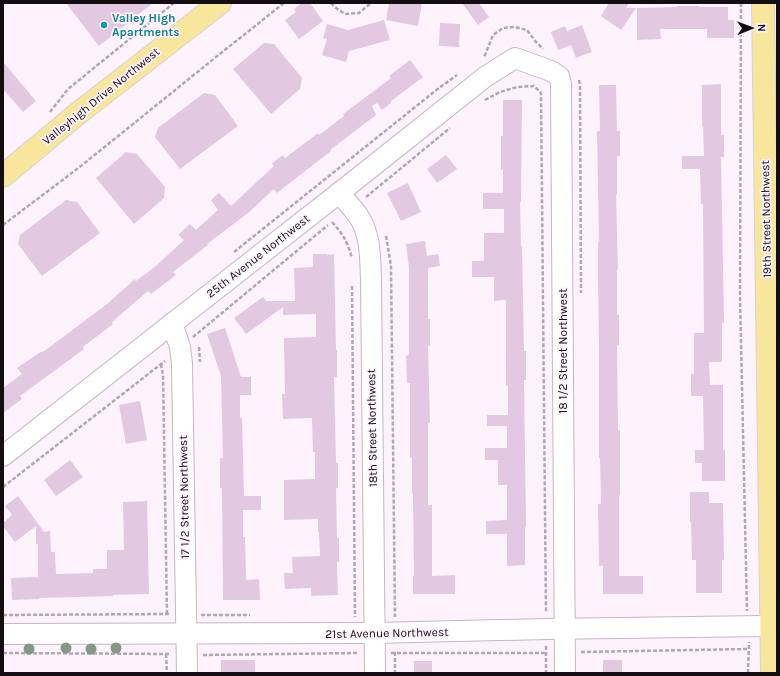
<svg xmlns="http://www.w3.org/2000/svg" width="780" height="676" viewBox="0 0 780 676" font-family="Karla,sans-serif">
	<rect width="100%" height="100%" fill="#fef3fd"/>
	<!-- building -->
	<g fill="#e2c8e0">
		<path d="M66 3H153L99 46Z"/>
		<path d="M302 3H310L323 21 299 39 285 20 296 12 294 9Z"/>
		<path d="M389 3H422L418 26 386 20Z"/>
		<path d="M462 3H479L489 17 478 25Z"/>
		<path d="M609 3H629L626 8H636L621 30 601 16Z"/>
		<path d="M677 6H699V7H728V20H734V38H707V29H660L661 39 637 40V8L677 7Z"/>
		<path d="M384 20 390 40 349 51 346 62 322 55 327 39 323 38 327 24 348 30Z"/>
		<path d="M440 23 460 24 459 47 439 46Z"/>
		<path d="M582 25 592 52 576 58 571 45 558 50 551 32 565 26 567 31Z"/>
		<path d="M264 43 274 44 302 78 300 89 271 114 233 69Z"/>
		<path d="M410 60 423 77 390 102 391 103 382 110 377 103 372 106 376 115 330 150 331 151 277 193 274 189 248 213 207 244 208 245 173 272 176 275 151 294 148 291 112 322 113 324 83 347 84 349 20 396 22 399 3 413V388L22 374 17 368 42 351 43 352 107 304 135 279 136 281 156 266 184 240 178 235 190 224 196 230 218 210 211 200 219 193 231 206 274 166 272 163 283 155 285 158 318 133 319 135 344 116 343 114 391 78 389 76Z"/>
		<path d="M3 62 36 101 23 112 3 89Z"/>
		<path d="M721 84V135H724V157H721L724 323H722V362H709L710 385H723V450H725V481H702V463H695V450H704L703 396H691V374H694V333H704L703 204H701L700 169H682V156H704L703 126H702V85Z"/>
		<path d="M599 85H616L617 131H620V156H617V195H616L618 270H617V315H619V345H617L618 430H620V495H619V576H643V594H603V566H599L598 504H601L600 458H599V345L598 279V242H599L597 131H600Z"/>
		<path d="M204 93 215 95 238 126 180 169 155 137 158 128Z"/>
		<path d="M503 100H522L521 202H520L521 246H522L524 351H526V380H524L526 527H525V565L507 566V534H486V521L507 520V485H498V460H485V448H507V426H487V415H508V386H506V300L494 301V277H472V261H484V233H504V209H483V193H503V170H501V136H503Z"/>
		<path d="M126 152 137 154 165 187 164 198 134 224 96 178Z"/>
		<path d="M446 155 457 169 437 183 427 169Z"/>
		<path d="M408 183 421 212 401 221 387 193Z"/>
		<path d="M66 200 77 202 100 233 42 276 18 244 20 235Z"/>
		<path d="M425 241 427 256 438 254 440 266 428 268V319H430V346H428L430 423H428V505H432V576L455 575V594H413V576H414L413 494H412V458H410V383H407L406 356 409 355V268L406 244Z"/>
		<path d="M313 254H327V255L334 254 336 350H337V377H334L336 463H338V488H336L337 538H339V562H337L338 595 311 596V588L285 589 284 573H293L292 557 320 556 319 532H318V519L284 520V480L315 479V452H313L312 418 283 419 282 394H285L284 338 316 337V314L283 315V307L246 334 234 318 263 297 266 301H295L294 268 313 267Z"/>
		<path d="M225 328 241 377H251V395H240V418H242L244 496H261V510H243V537H245L246 580 259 579 260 600H223L222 488H220V458H223L221 376 207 334Z"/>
		<path d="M140 401 147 440 126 444 119 405Z"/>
		<path d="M70 460 83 477 56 496 44 480Z"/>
		<path d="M690 492H709V503H723L724 560H722V593H696V560H692L691 522H690Z"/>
		<path d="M18 496 44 532 50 531 51 552H55L56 574 93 573V569H107V550H124L123 502 147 501 149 594 113 595V596L39 598V599L12 600 11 578 38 577V544H36V526L15 542 3 526V523L12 515 5 506Z"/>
		<rect x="221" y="660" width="34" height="13"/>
		<rect x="603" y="660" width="19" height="13"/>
		<rect x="414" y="661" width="18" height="12"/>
	</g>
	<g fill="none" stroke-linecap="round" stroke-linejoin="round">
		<defs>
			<g id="minor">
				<path d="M339 193C346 201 354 209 359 217 371 235 370 259 371 279L375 673"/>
				<path d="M172 323 180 347 182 364 187 673"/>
				<path d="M3 456 339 193 485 77 515 58 551 71 559 76 561 84 565 673"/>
				<path d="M3 634 375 633 546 629 771 626"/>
			</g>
			<g id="major">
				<path d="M763 3 772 673"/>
				<path d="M3 176 76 115 220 3"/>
			</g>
		</defs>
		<!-- minor casing -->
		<use href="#minor" stroke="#c7b5c5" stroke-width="22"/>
		<!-- major casing -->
		<use href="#major" stroke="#d5d4d5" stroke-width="24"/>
		<!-- path -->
		<g stroke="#b0a7af" stroke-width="2.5" stroke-dasharray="4 2" stroke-linecap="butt">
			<path d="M331 3 336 8 345 14 359 13 371 3"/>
			<path d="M741 3 740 297 747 611"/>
			<path d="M484 56 485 55 493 35 503 28 515 27 527 30 536 42 543 49"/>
			<path d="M579 80 580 85 581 293"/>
			<path d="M485 100 500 92 517 87 534 86 541 93 546 613"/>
			<path d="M50 112 68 89 174 3"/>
			<path d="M366 197 450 128"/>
			<path d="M332 222C343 234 347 241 352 258"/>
			<path d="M3 225 81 166 221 53 284 3"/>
			<path d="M386 236 391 266 395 617"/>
			<path d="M234 252 439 88 457 75"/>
			<path d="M352 286 355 617"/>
			<path d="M193 337 328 225"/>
			<path d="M199 347 200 362"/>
			<path d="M161 364 163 375 167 615"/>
			<path d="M3 487 165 361"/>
			<path d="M3 615 170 614"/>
			<path d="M201 615H250"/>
			<path d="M546 646V673"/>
			<path d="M395 652V673"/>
			<path d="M581 652 749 649"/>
			<path d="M3 653 170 654"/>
			<path d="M391 653H546"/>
			<path d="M166 654 167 673"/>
			<path d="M203 655 358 653"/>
			<path d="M748 673 749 642"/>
		</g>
		<!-- minor -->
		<use href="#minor" stroke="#fff" stroke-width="20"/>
		<!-- major -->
		<use href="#major" stroke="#f8e69d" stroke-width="22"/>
	</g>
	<!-- trees -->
	<g fill="#859789">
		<circle cx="66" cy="648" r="5.5"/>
		<circle cx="116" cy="648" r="5.5"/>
		<circle cx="29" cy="649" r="5.5"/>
		<circle cx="91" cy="649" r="5.5"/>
	</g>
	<!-- markers -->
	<circle fill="#0f9aa8" stroke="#fef3fd" stroke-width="1.5" cx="104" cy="25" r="4"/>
	<g text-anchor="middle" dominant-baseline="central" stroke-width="3.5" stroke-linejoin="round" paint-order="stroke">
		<!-- culture labels -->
		<g font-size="12" font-weight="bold" fill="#0d838f" stroke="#fef3fd" text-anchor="start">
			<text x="112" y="18">Valley High<tspan x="112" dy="14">Apartments</tspan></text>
		</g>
		<!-- street labels -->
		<g font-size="12" fill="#140e13" stroke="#fef3fd">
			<text transform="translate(101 96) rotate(-39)">Valleyhigh Drive Northwest</text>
			<text transform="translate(766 219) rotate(-91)">19th Street Northwest</text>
			<text transform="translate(258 256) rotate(-38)">25th Avenue Northwest</text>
			<text transform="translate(563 351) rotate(-90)">18 1/2 Street Northwest</text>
			<text transform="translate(372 428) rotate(-91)">18th Street Northwest</text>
			<text transform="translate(184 497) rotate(-91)">17 1/2 Street Northwest</text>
			<text transform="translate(387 633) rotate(-1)">21st Avenue Northwest</text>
		</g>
	</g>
	<!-- border -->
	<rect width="780" height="676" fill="none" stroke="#140e13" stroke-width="8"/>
	<!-- north arrow -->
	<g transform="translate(752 28) rotate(89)" stroke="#fef3fd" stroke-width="3" paint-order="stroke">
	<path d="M0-3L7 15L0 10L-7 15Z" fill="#140e13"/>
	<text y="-6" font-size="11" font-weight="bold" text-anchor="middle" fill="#140e13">N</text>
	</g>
</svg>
